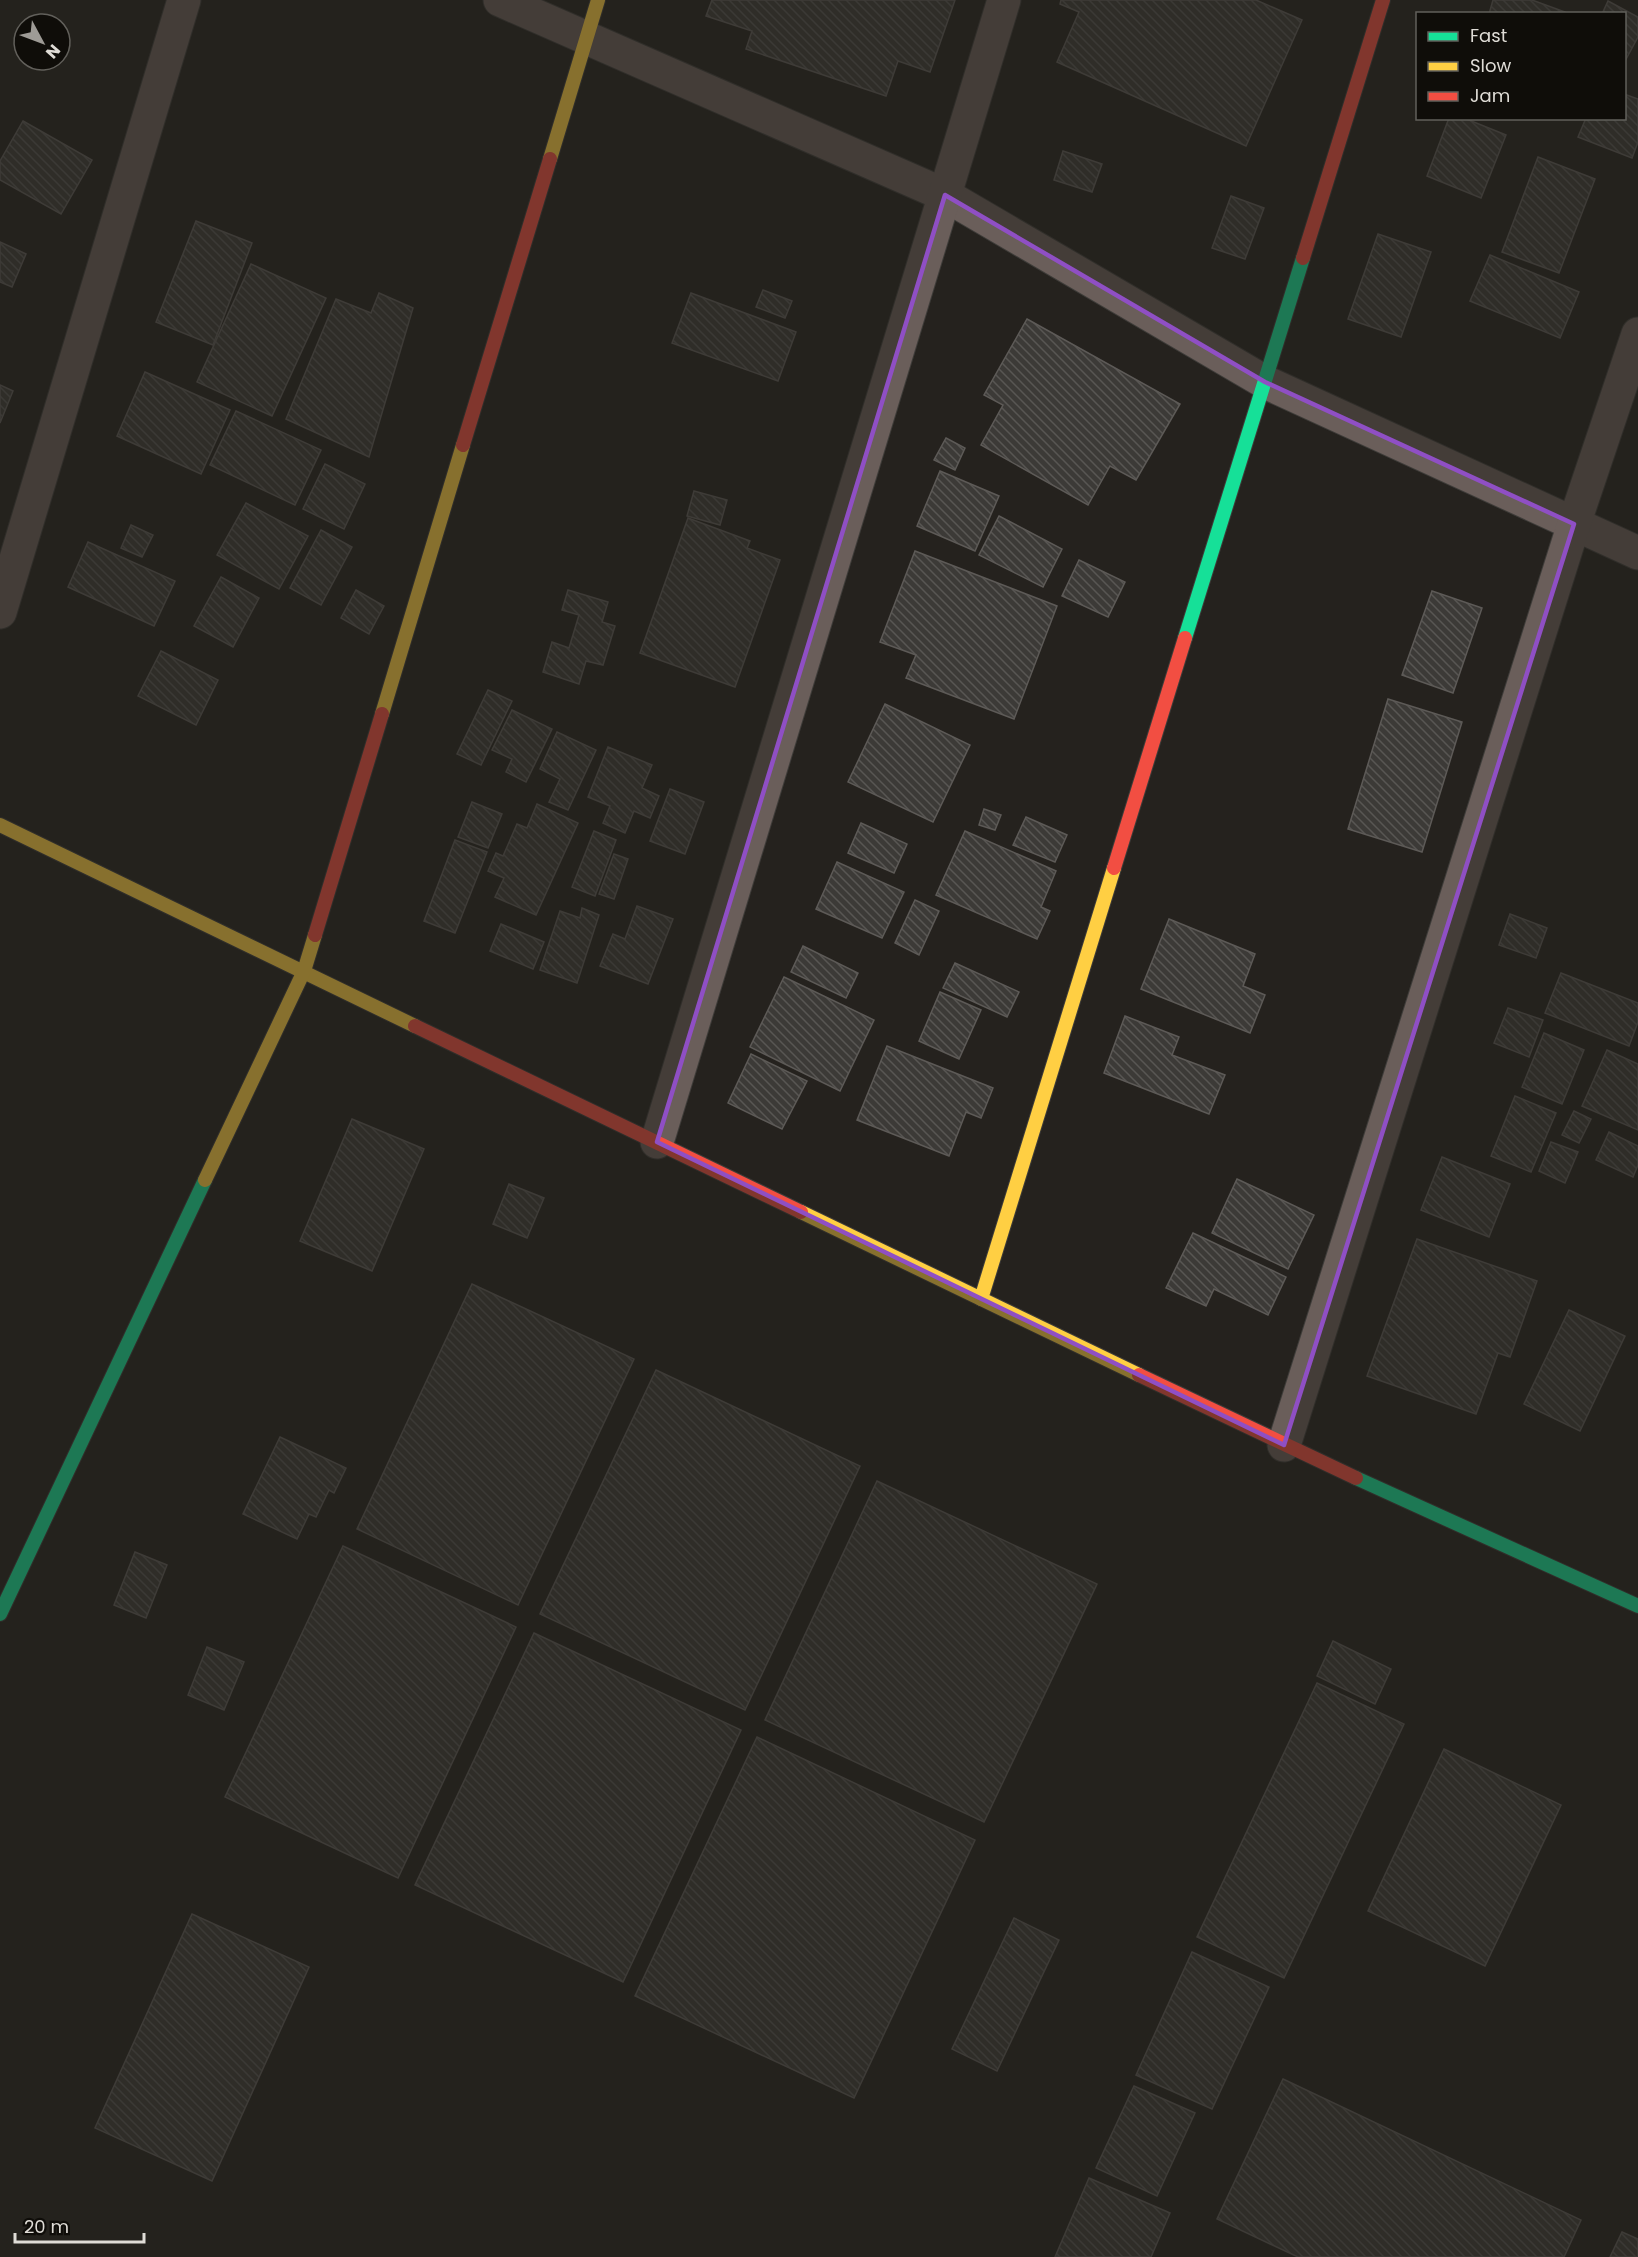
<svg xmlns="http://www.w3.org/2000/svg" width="1638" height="2257" viewBox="0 0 1638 2257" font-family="Poppins,sans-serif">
	<defs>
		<pattern id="building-back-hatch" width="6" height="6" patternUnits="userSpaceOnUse" patternTransform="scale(1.5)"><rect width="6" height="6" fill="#3c3a37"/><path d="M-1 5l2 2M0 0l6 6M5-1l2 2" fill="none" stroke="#585653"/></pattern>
	</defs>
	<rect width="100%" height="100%" fill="#25221e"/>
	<!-- building -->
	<g fill="url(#building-back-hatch)" stroke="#5d5a57" stroke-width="1.5">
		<path d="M712 0H955L930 72 898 61 886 96 746 49 752 31 706 16Z"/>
		<path d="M1061 0H1256L1302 20 1246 146 1057 62 1079 12 1060 4Z"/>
		<path d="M1493 0H1532L1565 12V14H1489Z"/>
		<path d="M1608 1 1638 17V37L1624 63V14H1602Z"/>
		<path d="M1624 94 1638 99V142L1632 158 1578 137 1586 118H1624Z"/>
		<path d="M1449 118H1464L1506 135 1481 198 1427 176Z"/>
		<path d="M23 121 92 160 61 214 0 180V161Z"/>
		<path d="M1063 151 1102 164 1092 192 1054 180Z"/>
		<path d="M1538 157 1595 179 1559 273 1502 252Z"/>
		<path d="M1231 196 1264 208 1245 259 1212 248Z"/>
		<path d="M196 221 252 243 213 345 156 322Z"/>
		<path d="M1378 234 1431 252 1401 337 1348 319Z"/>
		<path d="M0 242 26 254 12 287 0 282Z"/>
		<path d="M1490 255 1579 292 1560 338 1470 301Z"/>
		<path d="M251 264 326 298 272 416 197 382Z"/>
		<path d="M763 290 792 301 785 318 756 307Z"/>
		<path d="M379 293 413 308 369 457 286 419 336 299 371 313Z"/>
		<path d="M691 293 796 332 778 381 672 343Z"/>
		<path d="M1027 319 1180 404 1136 480 1110 466 1088 505 981 445 1003 405 984 395Z"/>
		<path d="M145 372 230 410 201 474 117 436Z"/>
		<path d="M0 385 13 391 0 423Z"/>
		<path d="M236 411 321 450 295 505 210 465Z"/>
		<path d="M946 438 965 448 955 470 934 460Z"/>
		<path d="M325 464 365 484 344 529 303 509Z"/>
		<path d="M940 471 999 496 975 551 917 526Z"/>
		<path d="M694 491 727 500 720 525 687 516Z"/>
		<path d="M246 503 308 536 279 589 217 555Z"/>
		<path d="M999 516 1062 549 1043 587 979 555Z"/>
		<path d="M688 518 750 541 747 548 780 560 735 687 640 653Z"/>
		<path d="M131 525 153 535 142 557 121 548Z"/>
		<path d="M321 530 352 547 321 605 290 588Z"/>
		<path d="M88 542 175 581 154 626 68 587Z"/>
		<path d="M915 551 1057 606 1014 719 906 678 916 655 880 642Z"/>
		<path d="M1079 560 1125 582 1108 617 1062 596Z"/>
		<path d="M221 577 259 598 233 647 194 626Z"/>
		<path d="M356 590 384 606 369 634 341 618Z"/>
		<path d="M568 590 608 602 602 622 615 626 603 665 586 661 579 684 543 672 552 642 569 648 579 615 562 610Z"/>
		<path d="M1432 591 1482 608 1453 693 1402 675Z"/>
		<path d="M161 651 218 680 196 725 138 696Z"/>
		<path d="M488 690 512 701 481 765 457 754Z"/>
		<path d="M1388 699 1462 722 1422 852 1348 829Z"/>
		<path d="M885 704 970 745 933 822 848 782Z"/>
		<path d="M512 710 552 729 526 782 506 772 512 759 492 750Z"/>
		<path d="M557 732 596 750 568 810 549 802 560 779 540 769Z"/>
		<path d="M608 747 652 765 642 788 659 796 650 818 634 811 625 833 603 823 610 806 588 797Z"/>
		<path d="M670 789 704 802 685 854 650 841Z"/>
		<path d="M472 802 502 814 488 848 458 837Z"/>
		<path d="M537 804 578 823 536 915 495 897 504 878 488 871 496 853 503 856 517 824 527 828Z"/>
		<path d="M984 809 1001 815 995 830 979 825Z"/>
		<path d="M1026 817 1067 835 1055 862 1013 845Z"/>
		<path d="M861 823 907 844 894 873 848 853Z"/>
		<path d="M594 831 616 840 595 896 572 887Z"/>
		<path d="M965 831 1056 871 1041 907 1050 911 1037 939 936 895Z"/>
		<path d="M455 840 487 852 455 933 424 921Z"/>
		<path d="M614 854 628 859 614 899 599 894Z"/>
		<path d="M837 862 904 892 882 938 816 909Z"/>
		<path d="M915 900 939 911 919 955 895 943Z"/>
		<path d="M637 906 673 919 648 984 600 966 613 934 625 939Z"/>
		<path d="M582 908 599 915 577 983 540 970 560 911 580 918Z"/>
		<path d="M1510 914 1547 928 1536 958 1499 945Z"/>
		<path d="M1169 919 1255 954 1243 986 1265 995 1250 1033 1141 989Z"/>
		<path d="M501 924 544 942 533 969 490 951Z"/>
		<path d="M803 946 858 973 846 998 791 972Z"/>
		<path d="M955 963 1019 992 1007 1017 943 988Z"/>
		<path d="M1561 973 1638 1003V1022L1629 1046 1545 1013Z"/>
		<path d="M784 977 874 1020 840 1091 750 1047Z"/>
		<path d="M940 992 981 1010 959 1059 919 1041Z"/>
		<path d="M1508 1008 1543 1020 1529 1057 1494 1043Z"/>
		<path d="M1125 1016 1179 1037 1172 1055 1225 1075 1209 1114 1104 1073Z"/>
		<path d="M1544 1033 1584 1050 1562 1104 1522 1087Z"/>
		<path d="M887 1046 993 1088 981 1118 966 1112 949 1156 857 1120Z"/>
		<path d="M1607 1050 1638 1064V1130L1582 1106Z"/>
		<path d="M751 1054 807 1081 782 1129 728 1103Z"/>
		<path d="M1515 1096 1556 1113 1531 1172 1491 1156Z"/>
		<path d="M1574 1111 1591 1119 1579 1143 1562 1135Z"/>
		<path d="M352 1119 424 1149 372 1271 300 1241Z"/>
		<path d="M1609 1132 1638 1146V1165L1633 1177 1596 1160Z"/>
		<path d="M1551 1142 1578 1152 1565 1183 1539 1171Z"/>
		<path d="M1442 1157 1510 1184 1489 1237 1421 1210Z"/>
		<path d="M1237 1179 1314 1215 1288 1269 1212 1233Z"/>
		<path d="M509 1184 544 1198 527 1238 493 1224Z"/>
		<path d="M1193 1233 1286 1277 1268 1315 1214 1289 1206 1306 1166 1288Z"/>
		<path d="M1417 1239 1537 1281 1510 1357 1498 1353 1476 1414 1367 1376Z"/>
		<path d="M472 1284 634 1359 518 1605 357 1529Z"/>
		<path d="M1569 1310 1625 1336 1580 1431 1524 1404Z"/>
		<path d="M656 1370 860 1466 745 1710 540 1614Z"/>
		<path d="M280 1437 346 1468 334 1493 329 1490 316 1517 309 1514 297 1539 243 1514Z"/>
		<path d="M877 1481 1097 1584 984 1822 765 1720Z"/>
		<path d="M343 1546 516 1627 398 1878 225 1797Z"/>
		<path d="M135 1552 167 1565 146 1618 114 1605Z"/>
		<path d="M534 1633 741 1730 623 1982 415 1885Z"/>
		<path d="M1333 1641 1391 1669 1375 1704 1317 1676Z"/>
		<path d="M207 1647 244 1662 224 1710 188 1695Z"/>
		<path d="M1317 1683 1404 1724 1284 1978 1197 1937Z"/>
		<path d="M757 1737 975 1840 854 2098 635 1996Z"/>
		<path d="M1444 1749 1561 1805 1485 1966 1368 1911Z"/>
		<path d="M192 1914 309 1967 212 2181 95 2128Z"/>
		<path d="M1014 1918 1059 1940 997 2071 952 2049Z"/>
		<path d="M1192 1952 1269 1987 1212 2109 1136 2075Z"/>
		<path d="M1283 2079 1581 2220 1564 2257H1298L1217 2219Z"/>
		<path d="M1134 2086 1195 2113 1157 2196 1096 2168Z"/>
		<path d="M1089 2178 1170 2213 1151 2257H1055Z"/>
		<path d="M1622 2232 1638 2239V2257H1610Z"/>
	</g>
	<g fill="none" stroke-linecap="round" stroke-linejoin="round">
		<defs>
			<g id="street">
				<path d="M500 0 945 195 1265 382 1638 553"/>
				<path d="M0 612 184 0"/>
				<path d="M657 1142 1004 0"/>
				<path d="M1284 1445 1574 524 1638 334"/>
			</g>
			<g id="fast">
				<path d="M1185 638 1303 258"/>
				<path d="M1356 1478 1638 1606"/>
				<path d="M0 1614 205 1180"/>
			</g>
			<g id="slow">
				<path d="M550 159 598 0"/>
				<path d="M382 714 463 445"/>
				<path d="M0 825 415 1026"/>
				<path d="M205 1180 304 971 315 935"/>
				<path d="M801 1212 1139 1375"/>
				<path d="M981 1299 1114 868"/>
			</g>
			<g id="jam">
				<path d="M1303 258 1383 0"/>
				<path d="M463 445 550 159"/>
				<path d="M1114 868 1185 638"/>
				<path d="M315 935 382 714"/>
				<path d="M415 1026 801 1212"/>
				<path d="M1139 1375 1356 1478"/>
			</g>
		</defs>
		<!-- street casing -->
		<use href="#street" stroke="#3e3c39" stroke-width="35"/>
		<!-- fast casing -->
		<use href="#fast" stroke="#3e3c39" stroke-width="16"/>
		<!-- slow casing -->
		<use href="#slow" stroke="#3e3c39" stroke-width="16"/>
		<!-- jam casing -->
		<use href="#jam" stroke="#3e3c39" stroke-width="16"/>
		<!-- street -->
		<use href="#street" stroke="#6a5e5a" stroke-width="33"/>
		<!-- fast -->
		<use href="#fast" stroke="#16e098" stroke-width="14"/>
		<!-- slow -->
		<use href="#slow" stroke="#ffcf43" stroke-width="14"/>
		<!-- jam -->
		<use href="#jam" stroke="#f24e42" stroke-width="14"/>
	</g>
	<!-- marked area -->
	<path d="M0 0H1638V2257H0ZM945 195 1265 382 1574 524 1284 1445 657 1142Z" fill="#25221e" fill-opacity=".55" fill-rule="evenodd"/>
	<path fill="none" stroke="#8f4fc4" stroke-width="4.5" stroke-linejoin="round" d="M945 195 1265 382 1574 524 1284 1445 657 1142Z"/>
	<!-- legend -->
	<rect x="1416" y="12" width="210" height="108" fill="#0f0d09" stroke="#62605b" stroke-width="1.5"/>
	<rect x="1428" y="32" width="30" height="9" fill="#16e098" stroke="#62605b" stroke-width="1.5"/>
	<text x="1470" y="42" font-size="18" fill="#dfdcd6">Fast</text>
	<rect x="1428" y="62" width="30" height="9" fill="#ffcf43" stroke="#62605b" stroke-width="1.5"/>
	<text x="1470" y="72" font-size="18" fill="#dfdcd6">Slow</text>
	<rect x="1428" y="92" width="30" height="9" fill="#f24e42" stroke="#62605b" stroke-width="1.5"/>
	<text x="1470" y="102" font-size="18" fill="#dfdcd6">Jam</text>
	<!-- north arrow -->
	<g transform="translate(42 42) rotate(131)"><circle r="28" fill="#0f0d09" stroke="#62605b" stroke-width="1.5"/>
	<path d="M0-4.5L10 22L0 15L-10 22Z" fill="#9e9b96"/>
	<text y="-9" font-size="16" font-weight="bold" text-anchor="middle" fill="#dfdcd6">N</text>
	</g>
	<!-- scale -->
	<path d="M15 2233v9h129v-9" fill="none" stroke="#dfdcd6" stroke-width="3"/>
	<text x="24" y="2233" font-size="18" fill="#dfdcd6" stroke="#0f0d09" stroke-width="4.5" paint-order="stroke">20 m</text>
</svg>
